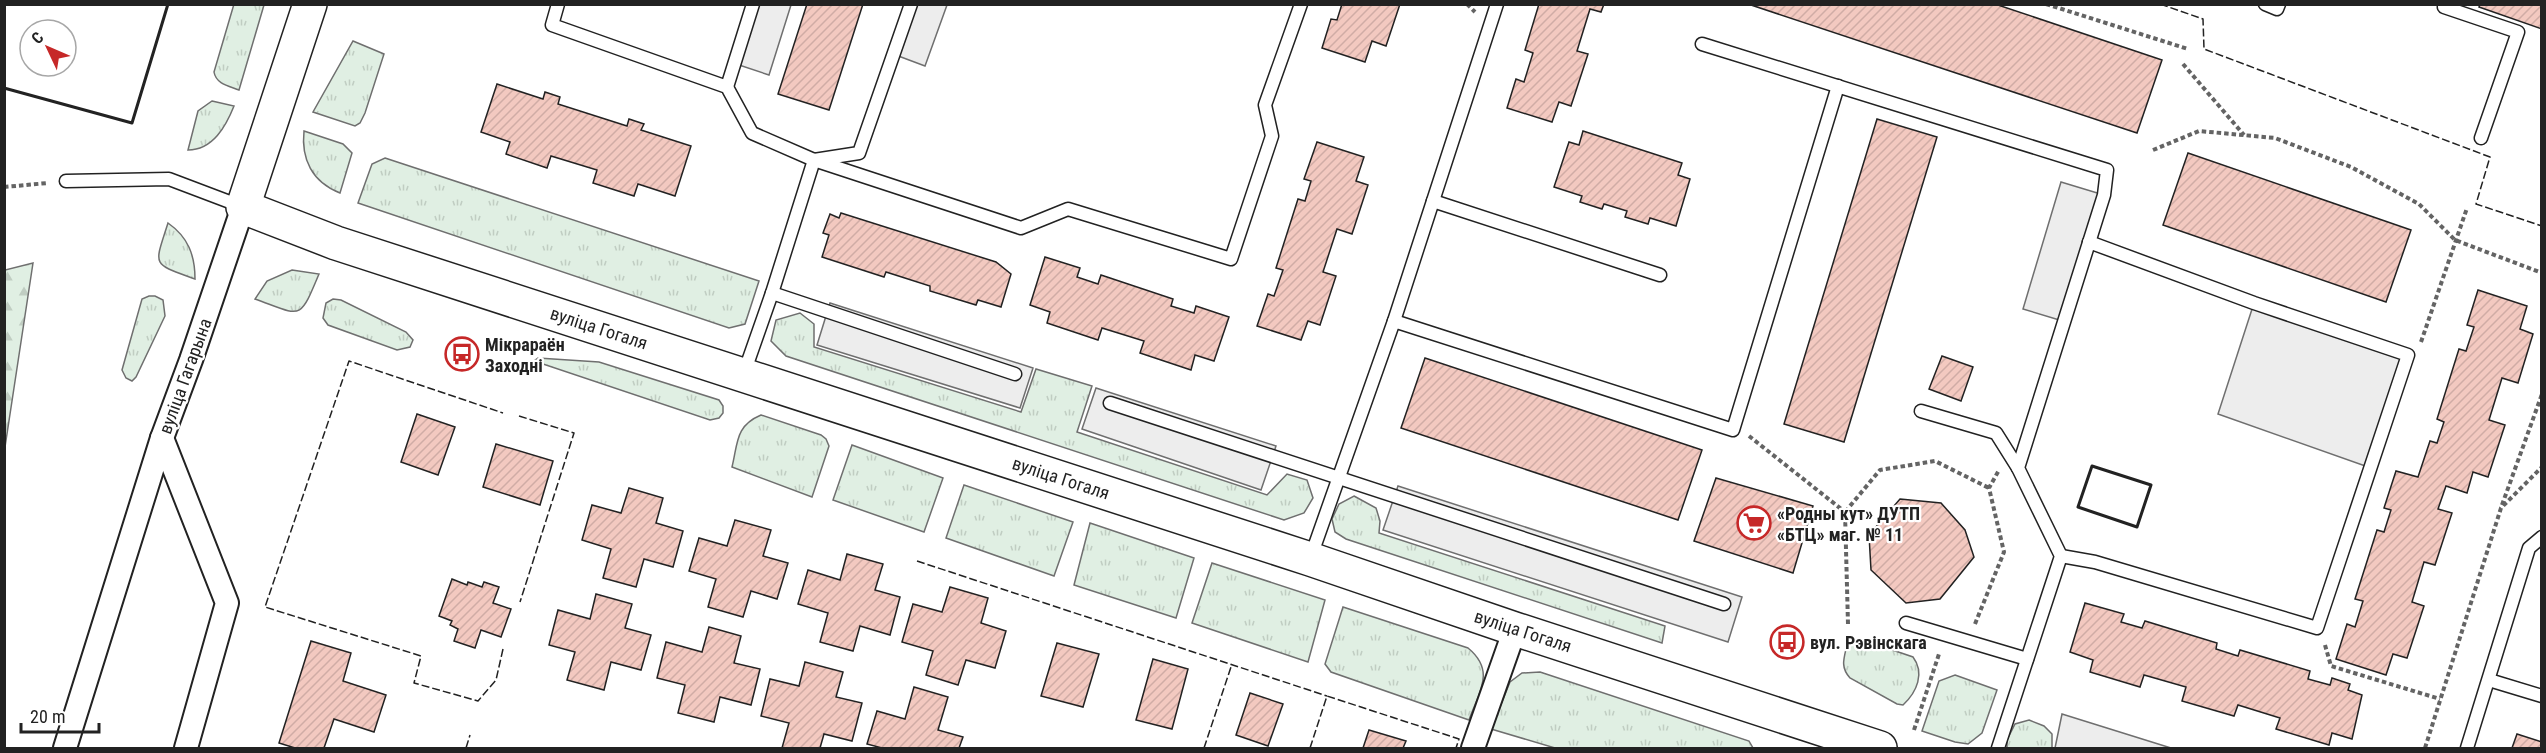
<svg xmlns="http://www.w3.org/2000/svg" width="2546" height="753" viewBox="0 0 2546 753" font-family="'Roboto Condensed',sans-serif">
	<defs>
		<pattern id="grass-tufts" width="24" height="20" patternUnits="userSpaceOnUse" patternTransform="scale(1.5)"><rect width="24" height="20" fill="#e0efe3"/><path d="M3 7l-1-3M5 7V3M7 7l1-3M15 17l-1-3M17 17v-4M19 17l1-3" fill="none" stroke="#c0cdc2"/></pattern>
		<pattern id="forest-firs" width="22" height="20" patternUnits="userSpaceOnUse" patternTransform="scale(1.5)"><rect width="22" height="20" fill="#e0efe3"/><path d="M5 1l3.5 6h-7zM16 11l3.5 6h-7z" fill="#c0cdc2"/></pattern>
		<pattern id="building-hatch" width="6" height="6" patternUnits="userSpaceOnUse" patternTransform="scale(1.5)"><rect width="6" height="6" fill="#f3c9c0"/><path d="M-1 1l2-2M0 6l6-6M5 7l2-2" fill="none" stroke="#d0aca5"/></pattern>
	</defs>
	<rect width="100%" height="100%" fill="#fff"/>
	<!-- grass -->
	<g fill="url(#grass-tufts)" stroke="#6f6f6f" stroke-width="1.5">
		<path d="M234 4 264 5 239 90C229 86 216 84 214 72Z"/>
		<path d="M353 41 384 54 365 113 360 123 355 126 313 112Z"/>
		<path d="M212 101 234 106C226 126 213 150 188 150L198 111Z"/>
		<path d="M304 131 343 144 352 153 340 193C312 182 301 159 304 131Z"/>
		<path d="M385 158 759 281 745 324 729 328 358 203 372 164Z"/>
		<path d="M168 223C188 237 195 255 195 279 151 263 154 267 168 223Z"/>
		<path d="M292 270 319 274C299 322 302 316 255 299L267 281Z"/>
		<path d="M149 296H155L163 300 165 316 136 377 132 381 126 378 122 370 142 299Z"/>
		<path d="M333 299 341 300 406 332 413 340 410 347 397 350 328 325 323 318 326 303Z"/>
		<path d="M800 313 814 324V347L1021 412 1036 369 1092 386 1077 432 1267 495 1287 474 1307 480 1313 498 1304 513 1284 520 786 356 771 341 776 320Z"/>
		<path d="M538 358 599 362 719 400 723 406V413L719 418 710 420 534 361Z"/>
		<path d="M761 415 821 435 826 439 829 446 812 497 732 467C738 443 735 426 761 415Z"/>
		<path d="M852 445 943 478 924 532 833 500Z"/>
		<path d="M964 485 1073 522 1054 576 946 538Z"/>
		<path d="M1354 496 1376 508 1380 521 1379 533 1665 626 1662 643 1346 539 1335 532 1332 519 1339 504Z"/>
		<path d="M1090 523 1194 558 1176 618 1074 585Z"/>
		<path d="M1212 563 1325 600 1308 662 1192 623Z"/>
		<path d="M1343 607 1468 648C1496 671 1479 692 1469 720L1331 672 1325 664Z"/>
		<path d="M1863 640 1913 657C1925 673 1917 692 1903 705L1897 704 1850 678C1840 667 1844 658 1847 645Z"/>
		<path d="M1540 672 1749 741 1753 748H1555L1491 729 1510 682 1522 673Z"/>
		<path d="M1955 675 1997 690 1982 733 1968 744 1955 742 1922 731 1939 681Z"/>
		<path d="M2029 720 2044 726 2052 734V748H2007V740L2015 724Z"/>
	</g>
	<!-- forest -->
	<path fill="url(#forest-firs)" stroke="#6f6f6f" stroke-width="1.5" d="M33 263 5 447V270Z"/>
	<!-- parking -->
	<g fill="#ededed" stroke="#6f6f6f" stroke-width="1.5">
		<path d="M749 5H791L769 75 730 62Z"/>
		<path d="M911 5H947L925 66 893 54Z"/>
		<path d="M2061 182 2104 195 2066 322 2023 309Z"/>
		<path d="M830 303 1033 368 1020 408 817 345Z"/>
		<path d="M2254 303 2408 355 2371 468 2218 414Z"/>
		<path d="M1096 388 1276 446 1261 490 1082 429Z"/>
		<path d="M1398 486 1742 597 1728 642 1383 530Z"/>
		<path d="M2062 714 2171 748H2055Z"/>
	</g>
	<!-- building -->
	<g fill="url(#building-hatch)" stroke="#222" stroke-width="1.5">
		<path d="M807 4H863L829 110 778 94Z"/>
		<path d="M1342 4H1400L1386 46 1372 41 1365 62 1322 48 1331 19 1337 20Z"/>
		<path d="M1539 4H1604L1601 12 1590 9 1577 51 1588 54 1571 106 1559 102 1552 122 1507 108 1516 79 1524 82 1533 53 1525 50Z"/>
		<path d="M1748 4H1995L2162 60 2137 133Z"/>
		<path d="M2480 4H2542V29L2479 7Z"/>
		<path d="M497 84 543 99 545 92 560 97 558 104 627 126 629 119 644 124 641 130 691 146 675 196 638 184 634 196 593 183 597 170 551 156 547 168 506 154 510 142 481 132Z"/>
		<path d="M1877 119 1937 137 1844 442 1784 424Z"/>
		<path d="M1583 131 1682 163 1678 175 1690 179 1676 226 1650 218 1648 224 1625 217 1627 211 1604 204 1602 209 1580 202 1582 196 1554 187 1569 142 1579 145Z"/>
		<path d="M1317 142 1364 157 1356 181 1368 185 1352 234 1337 229 1323 272 1336 276 1320 325 1308 321 1301 340 1257 326 1268 294 1274 296 1283 270 1276 268 1298 199 1305 201 1311 181 1304 179Z"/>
		<path d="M2188 153 2411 230 2386 302 2163 225Z"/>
		<path d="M841 213 996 262 1011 274 1001 307 978 300 976 305 930 291V286L886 272 884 277 822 257 829 235 823 233 830 214 839 218Z"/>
		<path d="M1045 257 1080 268 1077 277 1098 284 1101 275 1173 299 1171 306 1194 313 1196 306 1229 317 1214 361 1195 355 1191 370 1140 353 1144 341 1102 328 1098 340 1047 323 1050 312 1030 305Z"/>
		<path d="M2478 290 2527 306 2520 329 2533 334 2518 383 2502 378 2489 420 2505 425 2488 477 2473 472 2467 493 2446 486 2438 509 2452 513 2435 565 2424 562 2412 602 2424 606 2407 658 2393 654 2386 675 2336 659 2347 624 2355 627 2363 601 2355 599 2377 530 2384 532 2391 510 2384 508 2396 471 2418 477 2430 441 2437 443 2444 422 2437 419 2459 349 2466 351 2474 327 2467 325Z"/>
		<path d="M1942 356 1973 367 1961 401 1929 389Z"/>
		<path d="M1425 358 1702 450 1678 520 1401 428Z"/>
		<path d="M417 414 455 427 438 475 401 462Z"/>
		<path d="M496 444 553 461 540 505 483 487Z"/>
		<path d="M1716 478 1813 506 1793 573 1694 541Z"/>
		<path d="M629 488 663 498 656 523 683 531 673 567 644 559 636 587 603 578 611 549 582 540 592 505 621 513Z"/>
		<path d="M1900 499 1941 503 1965 530 1974 557 1940 599 1906 603 1871 570 1869 535Z"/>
		<path d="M735 520 771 530 763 556 788 563 777 599 751 591 743 617 708 607 716 579 689 571 699 538 727 546Z"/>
		<path d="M847 554 883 564 875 590 900 597 890 635 860 626 853 651 820 642 828 613 798 604 808 570 840 580Z"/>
		<path d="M452 579 467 585 468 582 482 587 484 582 499 587 493 603 511 609 501 637 481 630 475 648 454 641 458 629 450 625 452 621 439 616Z"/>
		<path d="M950 587 988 598 981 623 1006 631 995 668 966 660 958 685 926 675 933 651 902 642 913 604 942 612Z"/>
		<path d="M596 594 632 604 625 628 651 635 641 670 611 662 604 690 567 680 575 652 549 645 558 610 590 619Z"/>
		<path d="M2085 603 2124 614 2121 622 2142 628 2145 621 2217 643 2216 649 2238 656 2240 650 2310 671 2308 679 2330 685 2332 678 2350 684 2348 690 2362 695 2352 739 2332 733 2329 745 2276 729 2280 718 2238 705 2234 716 2182 701 2186 687 2144 675 2140 687 2090 672 2093 660 2070 652Z"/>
		<path d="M709 627 741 636 734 663 760 669 751 705 720 697 714 722 678 713 685 685 657 678 666 642 702 652Z"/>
		<path d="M311 641 351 653 343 681 386 695 374 732 334 719 324 748H295L279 743Z"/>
		<path d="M1057 643 1099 654 1083 707 1041 696Z"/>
		<path d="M1153 659 1188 669 1172 729 1136 720Z"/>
		<path d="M805 662 843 672 836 697 862 703 852 741 824 734 820 748H782L789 723 761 716 770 679 799 686Z"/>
		<path d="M914 687 948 697 938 730 963 737 959 748H882L867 744 877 711 905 719Z"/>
		<path d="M1250 693 1283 704 1268 746 1236 735Z"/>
		<path d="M1369 730 1406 741 1403 748H1363Z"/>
		<path d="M2517 734 2542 742V748H2512Z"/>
	</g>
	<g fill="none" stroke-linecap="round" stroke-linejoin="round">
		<defs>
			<g id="service">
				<path d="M558 4 552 25 727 87 752 133 814 160 1021 228 1068 209 1231 259 1272 136 1265 105 1301 4"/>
				<path d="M2265 4 2277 9 2279 4"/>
				<path d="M2445 4 2444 7 2518 32 2481 138"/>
				<path d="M1702 44 2107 170 2104 195 2018 468 2061 556 1998 748"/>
				<path d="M727 87 753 4"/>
				<path d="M66 181 169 179 243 207"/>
				<path d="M1433 201 1660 275"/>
				<path d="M772 293 1015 374"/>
				<path d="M1394 321 1497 4"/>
				<path d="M744 373 772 293 814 160 859 153 911 4"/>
				<path d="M1110 403 1724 604"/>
				<path d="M1921 411 1996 433 2018 468"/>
				<path d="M2061 556 2095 562 2317 628 2408 355 2254 303 2089 242"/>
				<path d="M1310 559 1394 321 1733 430 1838 86"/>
				<path d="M1906 623 2027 659"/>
				<path d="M2489 680 2542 696"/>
				<path d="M2467 748 2529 548 2542 537"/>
			</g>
			<g id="minor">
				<path d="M162 438 227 603 186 748"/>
				<path d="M65 748 162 438 191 360 243 207"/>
				<path d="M1473 748 1515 629"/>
			</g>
			<path id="secondary" d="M310 4 243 207 336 243 1310 559 1515 629 1880 748"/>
		</defs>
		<!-- service casing -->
		<use href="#service" stroke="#222" stroke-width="15"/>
		<!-- minor casing -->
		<use href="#minor" stroke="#222" stroke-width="26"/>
		<!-- secondary casing -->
		<use href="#secondary" stroke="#222" stroke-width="36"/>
		<!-- path -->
		<g stroke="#646464" stroke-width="4" stroke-dasharray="4.5 3" stroke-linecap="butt">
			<path d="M1467 4 1475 12"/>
			<path d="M2046 4 2188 49"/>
			<path d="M2183 64 2244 135"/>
			<path d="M2153 150 2199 131 2275 138 2351 167 2419 204 2455 240 2542 273"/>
			<path d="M4 187 48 183"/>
			<path d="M2421 342 2467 208"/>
			<path d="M1749 436 1845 512"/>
			<path d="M2502 505 2542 394"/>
			<path d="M1848 624 1845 512 1880 470 1935 461 1989 488"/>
			<path d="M1975 624 2004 552 1989 488 1999 470"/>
			<path d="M2325 645 2331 666 2440 699"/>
			<path d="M1914 730 1939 654"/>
			<path d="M2425 748 2501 508 2542 467"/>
		</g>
		<!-- service -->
		<use href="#service" stroke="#fff" stroke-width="12"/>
		<!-- minor -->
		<use href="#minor" stroke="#fff" stroke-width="22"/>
		<!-- secondary -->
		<use href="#secondary" stroke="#fff" stroke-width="33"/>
		<!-- fence -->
		<g stroke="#222" stroke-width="1.5" stroke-dasharray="8 3" stroke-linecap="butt">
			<path d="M2160 4 2203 19 2204 49 2490 157 2476 204 2542 226"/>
			<path d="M519 416 574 433 520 602"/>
			<path d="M917 561 1327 696"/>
			<path d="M503 649 496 680 478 701 414 683 421 656 265 607 349 361 503 413"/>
			<path d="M466 748 470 735"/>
			<path d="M1204 748 1232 664"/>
			<path d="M1310 748 1327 696 1459 739 1456 748"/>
		</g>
		<!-- wall -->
		<g stroke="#222" stroke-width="3">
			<path d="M4 88 132 123 168 4"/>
			<path d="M2092 466 2151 485 2137 527 2078 507Z"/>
		</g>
	</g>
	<!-- icons -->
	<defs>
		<symbol id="bus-ring" viewBox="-11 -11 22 22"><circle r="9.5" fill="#fff" stroke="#c62828" stroke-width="1.5"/><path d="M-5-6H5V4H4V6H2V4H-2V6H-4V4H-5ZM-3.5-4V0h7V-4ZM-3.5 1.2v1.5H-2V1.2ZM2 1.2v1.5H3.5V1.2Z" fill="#c62828"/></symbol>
		<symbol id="supermarket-ring" viewBox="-11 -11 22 22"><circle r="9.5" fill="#fff" stroke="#c62828" stroke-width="1.5"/><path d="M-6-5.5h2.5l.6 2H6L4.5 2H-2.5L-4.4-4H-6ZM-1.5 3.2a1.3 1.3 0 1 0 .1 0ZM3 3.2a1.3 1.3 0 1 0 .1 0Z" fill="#c62828"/></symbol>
	</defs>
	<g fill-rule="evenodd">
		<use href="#bus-ring" x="443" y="335" width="38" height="38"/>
		<use href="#supermarket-ring" x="1735" y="504" width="38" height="38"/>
		<use href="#bus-ring" x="1768" y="623" width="38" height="38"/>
	</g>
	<g text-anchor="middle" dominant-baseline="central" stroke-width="4.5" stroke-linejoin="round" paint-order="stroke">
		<!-- street labels -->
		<g font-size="18" fill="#222" stroke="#fff">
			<text transform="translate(599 328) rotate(18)">вуліца Гогаля</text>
			<text transform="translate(185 376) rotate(-70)">вуліца Гагарына</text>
			<text transform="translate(1061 478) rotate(18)">вуліца Гогаля</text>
			<text transform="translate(1523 631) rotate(18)">вуліца Гогаля</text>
		</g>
		<!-- poi labels -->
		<g font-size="18" font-weight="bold" fill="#222" stroke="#fff" text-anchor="start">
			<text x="485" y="344">Мікрараён<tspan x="485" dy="21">Заходні</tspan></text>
			<text x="1777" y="513">«Родны кут» ДУТП<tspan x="1777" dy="21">«БТЦ» маг. № 11</tspan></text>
			<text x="1810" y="642">вул. Рэвінскага</text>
		</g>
	</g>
	<!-- border -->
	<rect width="2546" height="753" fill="none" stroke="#222222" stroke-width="12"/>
	<!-- north arrow -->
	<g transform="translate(48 48) rotate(314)"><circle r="28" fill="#ffffff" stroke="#a7a7a7" stroke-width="1.5"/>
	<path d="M0-4.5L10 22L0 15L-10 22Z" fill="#c62828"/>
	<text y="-9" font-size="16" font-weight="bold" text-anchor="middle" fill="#222222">С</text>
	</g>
	<!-- scale -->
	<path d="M21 723v9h78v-9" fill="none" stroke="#222222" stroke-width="3"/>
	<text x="30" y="723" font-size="18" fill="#222222" stroke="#ffffff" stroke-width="4.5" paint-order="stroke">20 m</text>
</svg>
